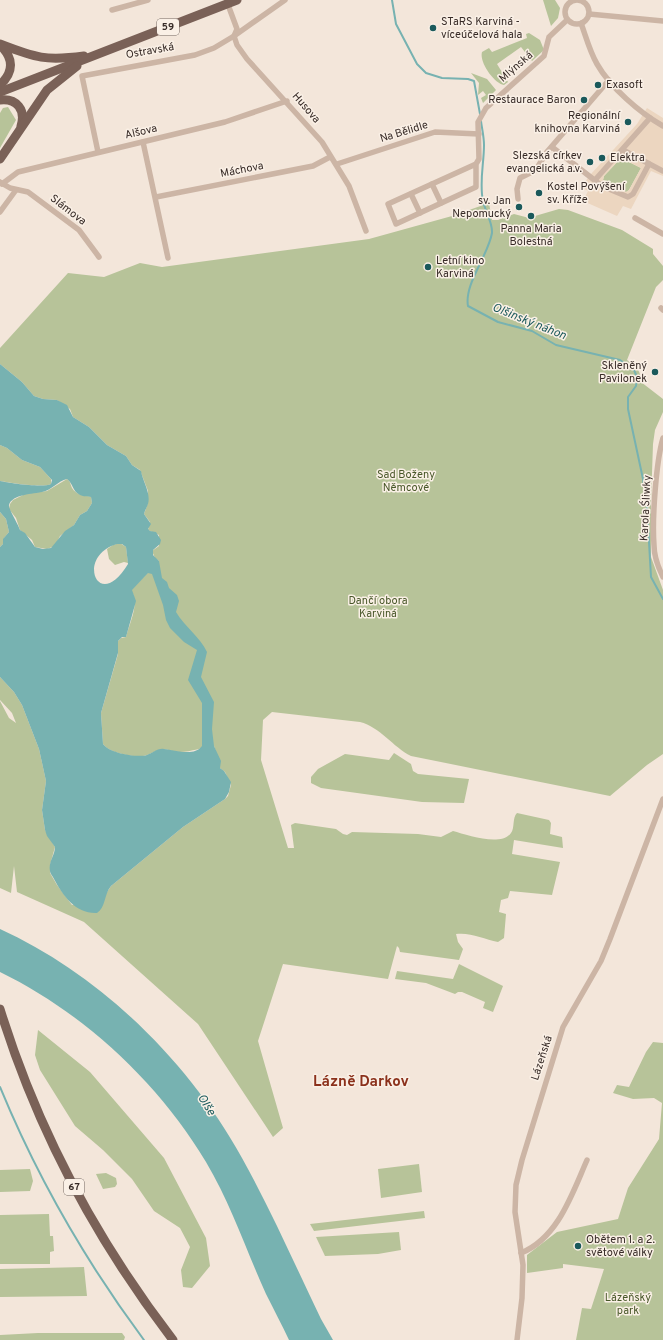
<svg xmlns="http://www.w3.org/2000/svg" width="663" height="1340" viewBox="0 0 663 1340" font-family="Overpass,sans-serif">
	<rect width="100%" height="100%" fill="#f3e6da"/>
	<!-- green -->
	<g fill="#b7c399">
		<path d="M543 0H555L560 8 558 18 551 26Z"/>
		<path d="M529 33 540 40 544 50 532 61 521 47 497 64 508 82 504 85C494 83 479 62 482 52L489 48 492 52 527 38 526 34Z"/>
		<path d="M471 73 487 79 496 90 483 103 481 98 486 95 483 91 478 95 479 83Z"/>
		<path d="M8 107 16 120 0 148V113L3 108Z"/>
		<path d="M621 158 641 168 629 190 626 192 603 180 604 176Z"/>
		<path d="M489 203 492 220H498L514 214 533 219 535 216 559 209 568 210 622 230 653 249V254L663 266V280L656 287 627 360C637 367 641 371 641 382L663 399V412L655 430 653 444 651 502V557L663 590V754L647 765 610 796 411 756C393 747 380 727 360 722L272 712 263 720 261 760 288 848H294L291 825 295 823 336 829 343 834 347 835 352 832 418 834 441 837 453 831C467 835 501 847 511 833 515 828 512 818 517 813L549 820 551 823 550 834 562 837 563 848 514 840 512 854 560 862 552 895 510 891 508 898 501 900 499 912 506 914 504 938 498 942C484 939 470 932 456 934L458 942 463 949 459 960 400 952 399 948 397 946 388 979 283 964 258 1041 283 1128 273 1137 198 1024 84 922 17 892 14 866 11 893 0 888V701L9 718 16 723 12 713 0 700V677L14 692 22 705 39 749 46 781 42 810 45 830 55 847 50 865V873L57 885 72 905 105 895 111 886 183 827 225 799 228 796 231 785 225 772 220 768V764L214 746C202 747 192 752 180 752 174 752 170 750 165 749 159 749 152 753 147 755 137 759 109 753 103 744L101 713 118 654V641L121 638 126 637C130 621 140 604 131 590L159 561 155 558 152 551 159 546V535L148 530 150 522 144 514 148 503V491L140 470 132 465 126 456 107 445 89 427 73 417 70 409 57 400 43 399 34 396 22 382 0 364V348L68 273 104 277 140 263 162 267 369 239 452 216Z"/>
		<path d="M0 445 7 448 22 460 40 467 51 479V484C43 488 10 483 0 481Z"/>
		<path d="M67 479C71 482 70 484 72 488 76 495 84 495 91 497L92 503 87 511 80 515 74 525 60 536 55 546 47 549 35 547 32 540 20 530 16 518 9 509 10 504 13 500 25 494 47 491Z"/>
		<path d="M0 512 6 519 9 532 4 538 3 544 0 547Z"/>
		<path d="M120 543 126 547 128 563 124 562 115 565 109 559 107 549 113 545Z"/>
		<path d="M394 753 411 764 413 771 418 774 469 779 464 803 422 802 321 788 311 783V777L318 769 345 754 389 760Z"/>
		<path d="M459 964 503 986 493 1012 483 1008 485 1002 462 992H458L455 994 426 983 395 979 397 971 453 979Z"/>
		<path d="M38 1030 90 1072 164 1158 206 1238 210 1266 192 1288 183 1287 181 1270 190 1247 180 1228 154 1211 132 1179 103 1150 75 1126 40 1070 35 1055Z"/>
		<path d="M653 1042 663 1043V1340H576L582 1308 591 1309 604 1269 563 1264V1268L527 1273V1255L557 1232 618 1219 628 1188 659 1139 662 1103 654 1098 633 1099 613 1093 617 1085 629 1087 646 1052Z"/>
		<path d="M419 1164 422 1192 381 1198 378 1169Z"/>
		<path d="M30 1169 33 1181 30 1191 0 1192V1170Z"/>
		<path d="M106 1173 116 1178 117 1184 115 1187 103 1189 96 1174Z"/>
		<path d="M424 1211 425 1218 314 1231 310 1224Z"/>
		<path d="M49 1214 50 1236H53L54 1251 50 1252V1264H0V1215Z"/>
		<path d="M399 1232 401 1250 378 1254 325 1256 316 1237Z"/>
		<path d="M84 1267 87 1296 0 1297V1269Z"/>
		<path d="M38 1333H122L125 1337 124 1340H0V1335Z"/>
	</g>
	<!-- plaza -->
	<path fill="#ecd6c0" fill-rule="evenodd" d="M647 108 663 118V176L651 171 631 209 623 206 617 216 583 201 588 191 581 187 591 174 637 124ZM621 158 641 168 629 190 626 192 603 180 604 176Z"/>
	<!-- water -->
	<g fill="#77b2b1" fill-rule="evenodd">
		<path d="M0 364 22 382 34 396 43 399 57 400 67 405 73 417 89 427 107 445 126 456 132 465 141 471C143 482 151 493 148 504 147 507 145 510 144 514L151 524 148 529 150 531 156 532 161 540 160 544 153 550V555L159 561 162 578 167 582 169 588 177 595 179 601 176 612C185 627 200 637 207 652L201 677 214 702 212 729 214 746 221 761 220 768 224 771 231 782 229 792 225 799 183 827 111 886C104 894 106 907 97 913 76 914 63 896 54 879 53 876 50 874 50 871 48 862 55 855 55 847L47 836 45 830 42 810 46 781 39 749 22 705 14 692 0 677V547L3 544V539L9 532 6 519 0 512V481C9 483 43 488 51 484L52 480 40 467 22 460 7 448 0 445ZM67 479C73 483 72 491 80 495 84 497 87 496 91 497L92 503 87 511 80 515 74 525 65 531 51 548 43 549 35 547 25 533 20 530C18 524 8 508 9 505 12 494 34 494 42 492 52 490 58 481 67 479ZM117 544H122L126 547 128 564C98 614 75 556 117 544ZM148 573 152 574 163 605 166 620 170 628 184 642 197 650 188 680 202 703V746C194 757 175 750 164 749 157 748 153 753 147 755 137 758 109 753 103 744L101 713 118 653V641L122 637H126L136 601 132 590Z"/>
		<path d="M0 929C101 975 189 1062 242 1158 271 1210 295 1265 321 1319L333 1340H289C282 1325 274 1310 266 1294 246 1250 231 1204 206 1162 158 1082 84 1013 0 972Z"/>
	</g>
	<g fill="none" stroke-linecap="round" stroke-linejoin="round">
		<!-- stream -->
		<g stroke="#77b2b1" stroke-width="2">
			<path d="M392 0 396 24 417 64 426 73 442 78 468 79 474 81 480 114"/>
			<path d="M481 121C482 129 484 137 484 145 484 164 479 182 483 201 485 211 493 223 492 233 488 256 464 284 468 306L498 322 532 331 556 345 620 360 634 370 637 377 636 386 628 397V409L643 479 647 507 651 577 663 599"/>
			<path d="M0 1087C37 1177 86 1262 144 1340"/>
		</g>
		<!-- minor -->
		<g stroke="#ccb5a5" stroke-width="5.5">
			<circle cx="577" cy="12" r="12"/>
			<path d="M227 2 237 29 234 36 237 45 247 59 322 142 349 186 366 231"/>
			<path d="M112 10 148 0"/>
			<path d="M589 14 663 21"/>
			<path d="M581 23C586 37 590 52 597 64 610 87 640 113 663 126"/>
			<path d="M143 142 168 258"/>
			<path d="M552 147 602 186 628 197 633 194 649 164"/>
			<path d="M623 150 663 171"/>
			<path d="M98 152 82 76 195 55 214 48 234 36 285 0"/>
			<path d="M337 164 435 132 479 134"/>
			<path d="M476 164V187L396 224 388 204 476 164 479 159 478 122 486 108 544 56 549 37 567 20"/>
			<path d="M595 180 650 118"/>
			<path d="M0 182 10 188 28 192 79 230 99 257"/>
			<path d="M2 184 18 172 225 122 287 101"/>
			<path d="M432 184 441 203"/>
			<path d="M411 194 420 213"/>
			<path d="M156 197 313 166 330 157"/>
			<path d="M518 199 517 189 520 178 536 170 546 153 609 80"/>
			<path d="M0 212 16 190"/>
			<path d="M635 218 663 234"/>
			<path d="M661 308 663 310"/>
			<path d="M663 438C656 462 652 519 654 545 654 556 658 567 663 577"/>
			<path d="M521 1253C558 1238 572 1194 587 1160"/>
			<path d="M517 1340 522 1298 523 1265 515 1212 516 1185 522 1160 563 1027 601 961 610 939 663 799"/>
		</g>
		<!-- primary -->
		<g stroke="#7a6157" stroke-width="9">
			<path d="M0 44C36 58 46 61 84 56"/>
			<path d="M0 45C14 58 14 72 0 85"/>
			<path d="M0 92 237 0"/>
			<path d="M0 100C17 98 26 110 21 126"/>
			<path d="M0 159 47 90 77 66"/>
			<path d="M0 1009C37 1129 97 1241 173 1340"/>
		</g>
	</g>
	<!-- markers -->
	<g fill="#1a595b" stroke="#faf0e6" stroke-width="1.5">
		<circle cx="433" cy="28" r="4"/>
		<circle cx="598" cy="85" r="4"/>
		<circle cx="584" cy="100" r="4"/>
		<circle cx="628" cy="122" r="4"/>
		<circle cx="602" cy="158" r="4"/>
		<circle cx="590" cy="162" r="4"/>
		<circle cx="539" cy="193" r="4"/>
		<circle cx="519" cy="207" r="4"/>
		<circle cx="531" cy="216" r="4"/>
		<circle cx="428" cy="267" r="4"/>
		<circle cx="655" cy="372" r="4"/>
		<circle cx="578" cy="1246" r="4"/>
	</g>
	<g text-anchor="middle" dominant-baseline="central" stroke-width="3" stroke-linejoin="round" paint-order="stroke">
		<!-- shield labels -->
		<g fill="#faf0e6" stroke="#726660" stroke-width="1">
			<rect x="157" y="19" width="22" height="16" rx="3"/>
			<rect x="64" y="1179" width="20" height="16" rx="3"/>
		</g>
		<g font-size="10" font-weight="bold" fill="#372b27">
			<text x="168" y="27">59</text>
			<text x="74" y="1187">67</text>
		</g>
		<!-- poi labels -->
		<g font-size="11" fill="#372b27" stroke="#faf0e6" text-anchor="start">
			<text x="441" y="22">STaRS Karviná -<tspan x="441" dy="13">víceúčelová hala</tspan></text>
			<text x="606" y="85">Exasoft</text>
			<text x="576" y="100" text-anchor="end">Restaurace Baron</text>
			<text x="620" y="116" text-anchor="end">Regionální<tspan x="620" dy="13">knihovna Karviná</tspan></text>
			<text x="582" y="156" text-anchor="end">Slezská církev<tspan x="582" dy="13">evangelická a.v.</tspan></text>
			<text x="610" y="158">Elektra</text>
			<text x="547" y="187">Kostel Povýšení<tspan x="547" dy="13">sv. Kříže</tspan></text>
			<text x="511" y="201" text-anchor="end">sv. Jan<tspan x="511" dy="13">Nepomucký</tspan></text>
			<text x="531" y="229" text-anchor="middle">Panna Maria<tspan x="531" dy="13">Bolestná</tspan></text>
			<text x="436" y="261">Letní kino<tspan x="436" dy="13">Karviná</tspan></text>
			<text x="647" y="366" text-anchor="end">Skleněný<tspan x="647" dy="13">Pavilonek</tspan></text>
			<text x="586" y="1240">Obětem 1. a 2.<tspan x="586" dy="13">světové války</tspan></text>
		</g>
		<!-- street labels -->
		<g font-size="11" fill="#372b27" stroke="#faf0e6">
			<text transform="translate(150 51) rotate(-10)">Ostravská</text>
			<text transform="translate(516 67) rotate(-41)">Mlýnská</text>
			<text transform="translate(306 108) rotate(49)">Husova</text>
			<text transform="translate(141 132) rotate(-13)">Alšova</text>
			<text transform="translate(404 132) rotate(-17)">Na Bělidle</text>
			<text transform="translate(242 170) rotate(-11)">Máchova</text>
			<text transform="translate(68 210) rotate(38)">Slámova</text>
			<text transform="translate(646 508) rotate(-87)">Karola Śliwky</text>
			<text transform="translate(542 1058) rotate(-72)">Lázeňská</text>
		</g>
		<!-- park labels -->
		<g font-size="11" fill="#485729" stroke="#faf0e6">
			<text x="406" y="475">Sad Boženy<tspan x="406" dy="13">Němcové</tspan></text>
			<text x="378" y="601">Dančí obora<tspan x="378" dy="13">Karviná</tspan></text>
			<text x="628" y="1298">Lázeňský<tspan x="628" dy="13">park</tspan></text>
		</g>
		<!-- water labels -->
		<g font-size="12" font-style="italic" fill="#1a595b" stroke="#faf0e6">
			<text transform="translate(529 322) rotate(22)">Olšinský náhon</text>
			<text transform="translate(206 1105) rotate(58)">Olše</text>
		</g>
		<!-- district labels -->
		<g font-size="15" font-weight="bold" fill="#8b311b" stroke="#faf0e6">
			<text x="361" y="1082">Lázně Darkov</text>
		</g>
	</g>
</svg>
